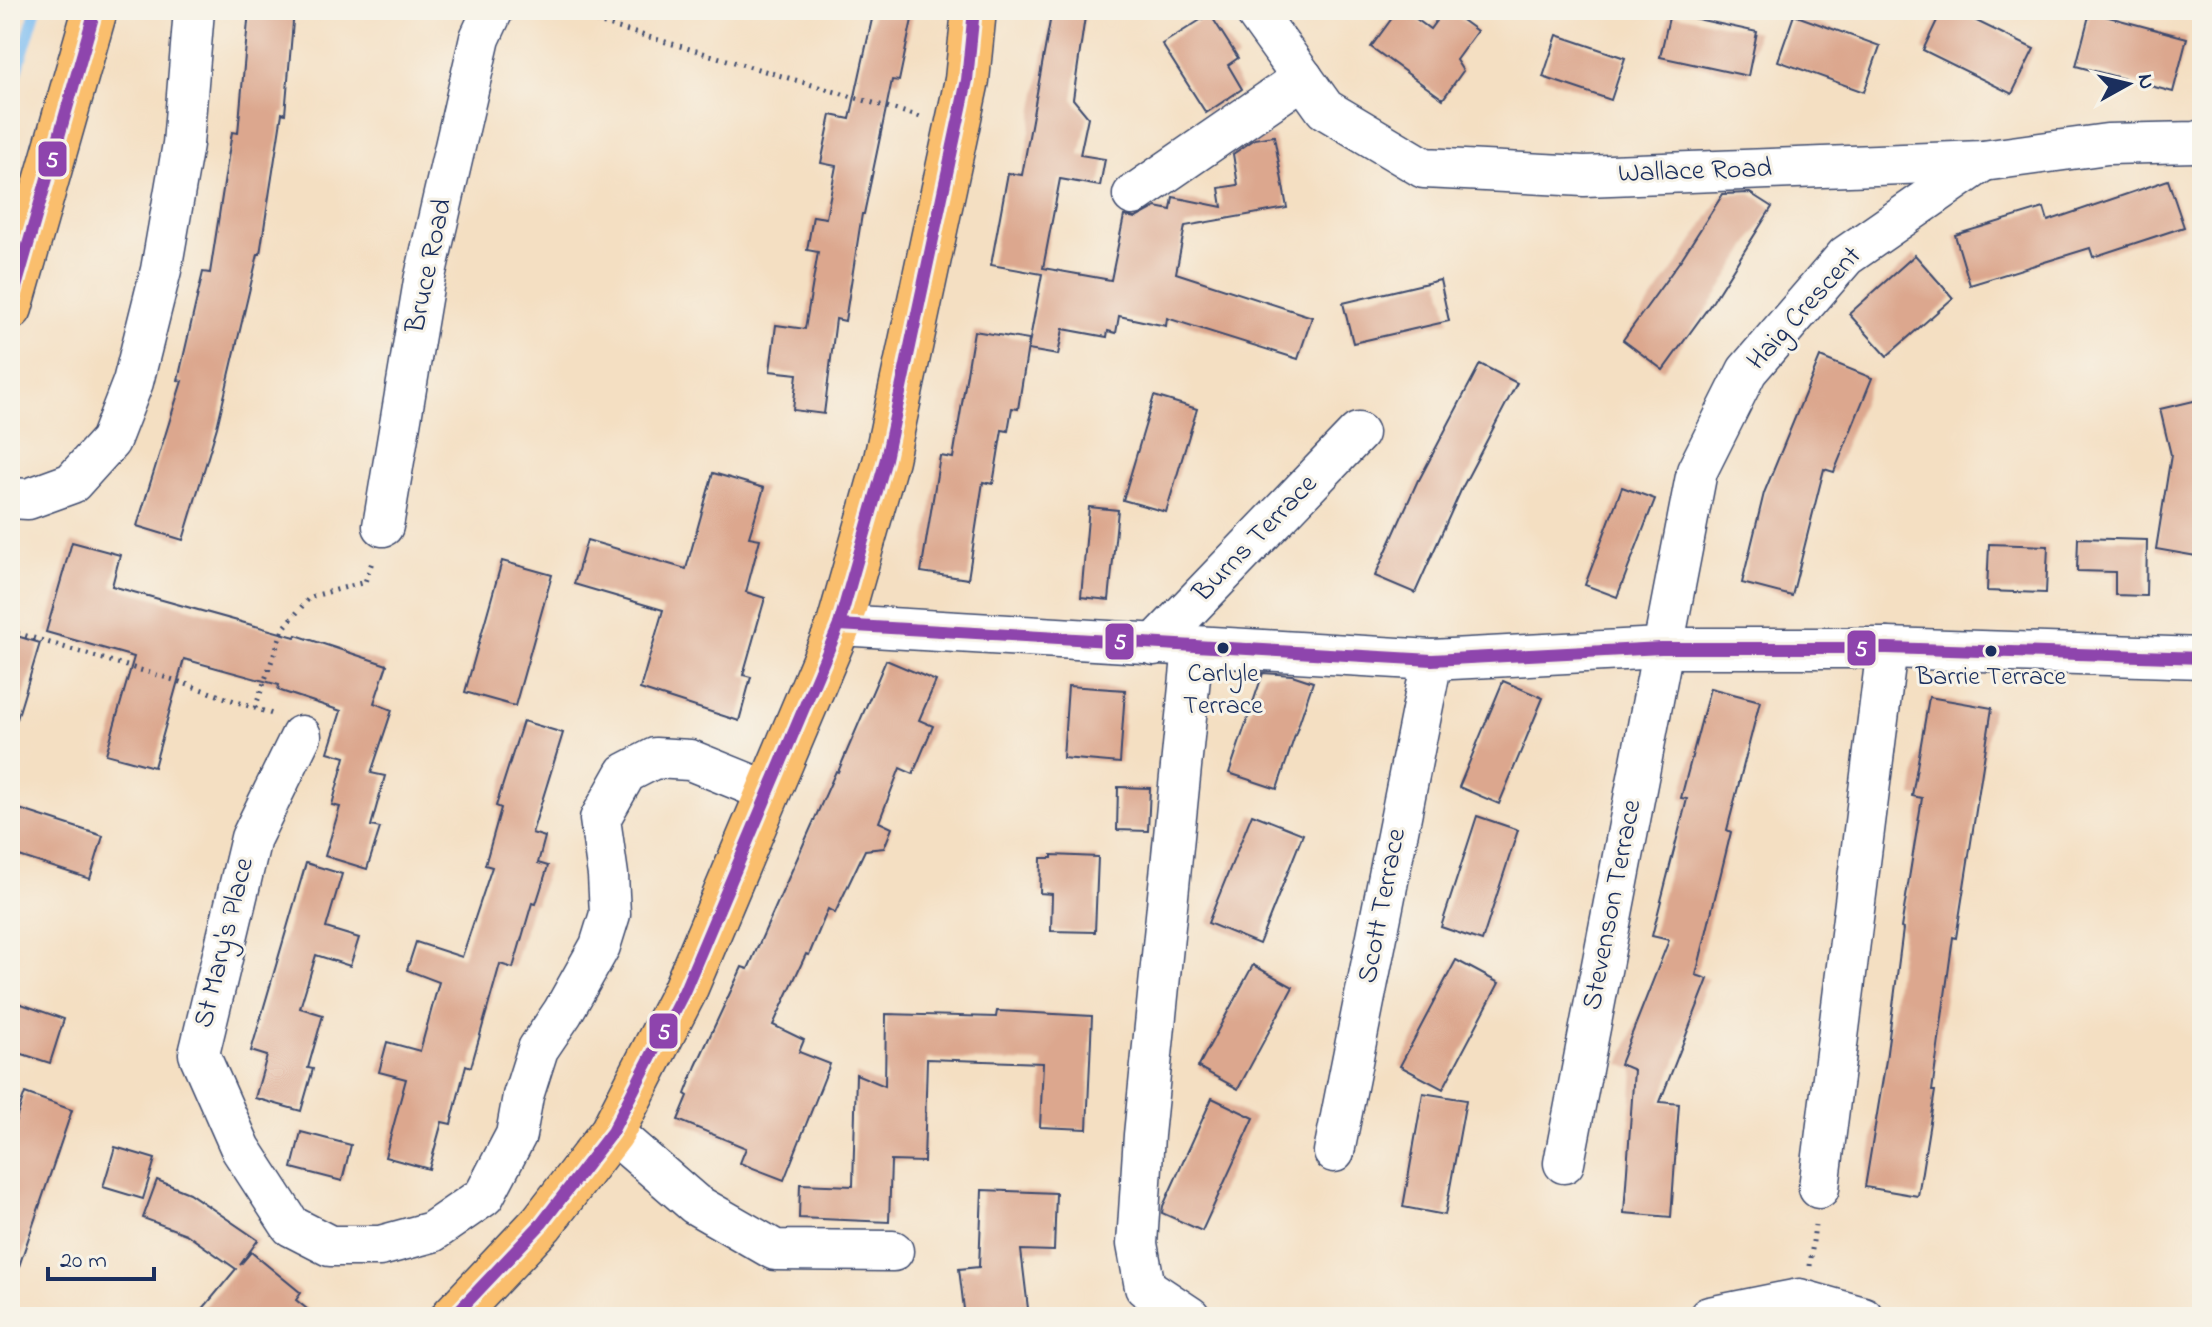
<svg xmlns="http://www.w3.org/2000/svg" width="2212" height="1327" viewBox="0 0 2212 1327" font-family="'Indie Flower',sans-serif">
	<rect width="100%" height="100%" fill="#f7f3e8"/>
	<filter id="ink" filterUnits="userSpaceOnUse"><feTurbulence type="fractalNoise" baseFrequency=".0125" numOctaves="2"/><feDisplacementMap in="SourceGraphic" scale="16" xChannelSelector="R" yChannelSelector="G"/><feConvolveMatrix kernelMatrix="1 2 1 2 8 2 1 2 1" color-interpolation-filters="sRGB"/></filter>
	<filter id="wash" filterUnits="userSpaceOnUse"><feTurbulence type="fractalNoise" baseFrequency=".006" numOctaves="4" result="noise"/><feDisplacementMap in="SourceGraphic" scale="32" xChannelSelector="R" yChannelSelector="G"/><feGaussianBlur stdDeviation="1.8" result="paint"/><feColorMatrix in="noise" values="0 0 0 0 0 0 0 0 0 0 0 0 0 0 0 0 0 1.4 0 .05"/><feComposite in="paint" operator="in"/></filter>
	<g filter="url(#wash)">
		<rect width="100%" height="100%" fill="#f4dfc2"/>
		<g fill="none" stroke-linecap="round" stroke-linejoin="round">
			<!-- stream -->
			<path stroke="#7dbdf2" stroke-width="11" d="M10 96 36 10"/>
		</g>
		<g id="blocks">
			<!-- building -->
			<g fill="#dca78e">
				<path d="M249 10H294L285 114 282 113 260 254H258L217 427 183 540 137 526 182 381 178 380 203 272 210 273 232 132 238 133Z"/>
				<path d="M874 10H914L899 81 892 80 864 214H862L845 321 836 319 824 414 793 410 797 374 770 371 776 325 805 329 818 252 807 250 813 216 826 218 836 166 821 163 831 115 850 119Z"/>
				<path d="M1052 10H1086L1073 99 1088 117 1080 155 1105 159 1100 186 1060 179 1043 268 1111 280 1124 216 1136 218 1156 207 1171 210 1173 197 1222 207 1219 188 1238 185 1233 154 1255 139 1274 136 1287 208 1185 226 1176 273 1312 317 1298 359 1167 318 1166 326 1119 316 1116 333 1108 331 1107 337 1063 329 1058 355 1028 350 1042 274 991 265 1008 173 1022 175Z"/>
				<path d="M1398 10H1404L1430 29 1444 10H1448L1477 31 1456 60 1463 71 1443 99 1371 47Z"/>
				<path d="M1942 10H1954L2034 49 2012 94 1923 50Z"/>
				<path d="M2090 12 2187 38 2173 92 2076 66Z"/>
				<path d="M1670 13 1757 32 1748 76 1660 57Z"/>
				<path d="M1210 14 1238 58 1228 65 1242 89 1206 113 1162 44Z"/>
				<path d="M1794 15 1880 46 1864 92 1778 61Z"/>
				<path d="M1557 35 1625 58 1611 100 1543 77Z"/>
				<path d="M2168 180 2184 227 2093 257 2090 248 1970 285 1955 235 2044 208 2048 221Z"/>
				<path d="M1750 193 1772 207 1713 301 1663 370 1623 340 1682 258 1723 194Z"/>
				<path d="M1915 255 1953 298 1887 356 1849 314Z"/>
				<path d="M1440 280 1449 321 1353 343 1343 303Z"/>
				<path d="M974 331 1029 340 1018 409 1012 408 1008 431 1002 430 993 484 983 482 968 579 921 572 940 456 953 458Z"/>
				<path d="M1820 357 1872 378 1834 472 1824 469 1792 596 1742 583 1764 493Z"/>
				<path d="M1480 364 1517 383 1462 488 1415 593 1375 576 1418 480H1419Z"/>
				<path d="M1154 396 1197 409 1166 512 1123 500Z"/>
				<path d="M2202 399V428L2194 430 2202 468V557L2156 549 2171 455 2160 409Z"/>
				<path d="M713 473 764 488 749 537 760 539 746 592 765 598 743 675 751 677 739 721 640 689 663 610 574 584 587 540 686 569Z"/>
				<path d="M1622 487 1655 499 1617 597 1585 585Z"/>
				<path d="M1089 507 1118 510 1109 600 1081 597Z"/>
				<path d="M2078 538 2147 540 2146 596 2115 595V572L2077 571Z"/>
				<path d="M72 542 120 555 112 586 295 637 296 635 387 665 374 703 392 710 371 773 385 776 371 826 380 828 367 869 325 856 340 807 332 805 345 757 328 752 341 711 278 690 279 685 184 659 154 767 106 754 134 657 46 632Z"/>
				<path d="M1989 544 2048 546 2046 593 1987 591Z"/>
				<path d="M502 561 552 575 515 706 465 692Z"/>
				<path d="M10 634 40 643 17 719 10 718Z"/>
				<path d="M886 660 936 681 919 720 933 726 913 774 900 768 879 822 892 828 884 848 865 850 835 913 828 909 809 955 806 954 773 1025 804 1040 799 1052 830 1064 784 1180 740 1163 746 1148 678 1120 688 1096 685 1094 696 1066 742 967 748 969 836 771 838 772Z"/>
				<path d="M1263 673 1292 675 1313 682 1277 789 1229 773Z"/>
				<path d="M1503 681 1543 698 1499 804 1459 787Z"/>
				<path d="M1068 686 1125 690 1120 763 1063 758Z"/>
				<path d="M1710 688 1760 701 1727 830 1731 832 1696 975 1708 979 1660 1102 1679 1104 1671 1217 1624 1213 1634 1070 1620 1064 1669 940 1652 936 1687 799 1681 798Z"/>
				<path d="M1929 697 1992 708 1956 938 1953 937 1932 1091H1935L1918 1196 1865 1187 1886 1060 1903 929 1901 928 1922 798 1912 796Z"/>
				<path d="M523 721 563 733 532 833 545 837 538 863 548 866 536 904 532 903 513 968 500 964 471 1067 466 1065 451 1124 442 1122 429 1169 385 1157 406 1079 379 1072 387 1042 420 1051 439 982 407 970 416 942 462 957 492 867 485 865 501 808 496 806Z"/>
				<path d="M1118 787 1150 788 1148 831 1117 830Z"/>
				<path d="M10 806 103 836 90 879 10 853Z"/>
				<path d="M1252 814 1303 834 1259 944 1208 923Z"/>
				<path d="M1477 816 1518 830 1482 941 1441 927Z"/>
				<path d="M1052 855 1098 857 1095 932 1051 931 1052 894 1040 893 1041 858H1052Z"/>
				<path d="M306 863 342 874 326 928 359 938 350 966 316 955 300 1008 323 1015 308 1068 313 1069 301 1111 255 1098 267 1056 251 1051Z"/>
				<path d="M1456 960 1499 983 1443 1089 1400 1066Z"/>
				<path d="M1253 965 1293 987 1238 1089 1198 1067Z"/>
				<path d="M10 1000 64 1019 50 1063 10 1050Z"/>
				<path d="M997 1011 1092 1016 1087 1129 1040 1127 1043 1063 927 1059 924 1162 891 1161 889 1222 799 1218 800 1184 853 1186 856 1074 885 1086 886 1014 996 1017Z"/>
				<path d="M25 1093 72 1110 15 1278 10 1277V1136Z"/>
				<path d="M1423 1093 1466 1100 1445 1215 1403 1207Z"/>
				<path d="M1212 1098 1254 1118 1202 1231 1162 1213 1163 1206Z"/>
				<path d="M301 1132 351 1145 342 1181 292 1168Z"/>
				<path d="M115 1147 155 1159 143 1199 103 1187Z"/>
				<path d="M157 1180 189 1193 258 1240 240 1265 251 1252 301 1293 296 1300 317 1317H196L236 1269 186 1234 143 1218Z"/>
				<path d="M982 1190 1056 1193 1054 1251 1021 1250 1029 1317H965L959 1269 979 1267Z"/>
			</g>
		</g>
	</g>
	<g filter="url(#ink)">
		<use href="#blocks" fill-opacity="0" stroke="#3c496d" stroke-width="2"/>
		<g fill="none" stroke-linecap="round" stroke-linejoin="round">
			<defs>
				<g id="minor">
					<path d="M1254 10 1325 109 1424 168 1584 176 1983 161 2107 144 2196 142 2202 140"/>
					<path d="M1133 195 1303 78"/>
					<path d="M10 498 28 499 72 483 110 441 133 382 161 270 183 144 194 10"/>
					<path d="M383 526 424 281 480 38 493 10"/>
					<path d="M839 625 1432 660 1661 648H1887L2202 658"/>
					<path d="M1154 645 1358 433"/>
					<path d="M301 736 251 838 199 1054 241 1149 291 1226 330 1246H380L432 1232 484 1196 516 1135 523 1096 538 1049 563 1012 600 946 610 914 608 875 600 819 626 773 655 758 690 760 769 792"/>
					<path d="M612 1132 695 1204 775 1250 893 1251"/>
					<path d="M1334 1152 1432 660"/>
					<path d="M1564 1163 1697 471 1747 371 1846 256 1983 161"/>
					<path d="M1819 1188 1887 648"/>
					<path d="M1190 1317 1145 1287 1137 1244 1144 1135 1193 647"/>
					<path d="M1709 1317 1799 1299 1863 1317"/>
				</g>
				<g id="major">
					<path d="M10 308 95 10"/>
					<path d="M453 1317 542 1223 612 1132 684 992 839 625 886 459 967 80 974 10"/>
				</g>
			</defs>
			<!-- minor casing -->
			<use href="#minor" stroke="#3c496d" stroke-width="43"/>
			<!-- major casing -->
			<use href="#major" stroke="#3c496d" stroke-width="47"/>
			<!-- path -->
			<g stroke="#3c496d" stroke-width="5" stroke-dasharray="2 6" stroke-linecap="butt">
				<path d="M557 10 921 117"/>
				<path d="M10 631 177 681 272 714"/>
				<path d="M255 708 283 629 310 597 365 582 372 562"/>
				<path d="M1810 1266 1815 1225"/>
			</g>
			<!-- minor -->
			<use href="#minor" stroke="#fff" stroke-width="40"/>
			<!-- major -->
			<use href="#major" stroke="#fabe6d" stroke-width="44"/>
			<defs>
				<g id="bus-1">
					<path d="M10 308 95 10"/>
					<path d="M839 625 1432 660 1661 648H1887L2202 658"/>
					<path d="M453 1317 542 1223 612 1132 684 992 839 625 886 459 967 80 974 10"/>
				</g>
			</defs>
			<!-- bus-1 casing -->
			<use href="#bus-1" stroke="#f7f3e8" stroke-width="18"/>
			<!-- bus-1 -->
			<use href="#bus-1" stroke="#8e44ad" stroke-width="12"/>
		</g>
	</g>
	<!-- markers -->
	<g fill="#1b2f5e" stroke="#f7f3e8" stroke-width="3">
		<circle cx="1223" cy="648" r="7"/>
		<circle cx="1991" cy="651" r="7"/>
	</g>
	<g text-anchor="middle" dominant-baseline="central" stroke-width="6" stroke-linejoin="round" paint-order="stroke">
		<!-- bus labels -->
		<g font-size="26" fill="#1b2f5e" stroke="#f7f3e8">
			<text x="1223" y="675">Carlyle<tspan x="1223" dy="32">Terrace</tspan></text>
			<text x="1991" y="678">Barrie Terrace</text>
		</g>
		<!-- street labels -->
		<g font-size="28" fill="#1b2f5e" stroke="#f7f3e8">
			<text transform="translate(1695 172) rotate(-2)">Wallace Road</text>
			<text transform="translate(430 266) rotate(-78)">Bruce Road</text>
			<text transform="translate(1805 309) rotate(-48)">Haig Crescent</text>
			<text transform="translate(1256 539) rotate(-46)">Burns Terrace</text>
			<text transform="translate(1613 905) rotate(-79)">Stevenson Terrace</text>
			<text transform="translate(1383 906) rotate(-79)">Scott Terrace</text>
			<text transform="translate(225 943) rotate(-76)">St Mary's Place</text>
		</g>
	</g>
	<g stroke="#f7f3e8" stroke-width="3">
		<rect x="37" y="140" width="31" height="38" rx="8" fill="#8e44ad"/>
		<rect x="1104" y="622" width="31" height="39" rx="8" fill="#8e44ad"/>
		<rect x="1846" y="629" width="31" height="38" rx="8" fill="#8e44ad"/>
		<rect x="648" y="1012" width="31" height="38" rx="8" fill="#8e44ad"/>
	</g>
	<g font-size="22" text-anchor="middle" font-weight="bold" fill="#fff">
		<text x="52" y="167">5</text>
		<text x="1120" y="649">5</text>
		<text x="1861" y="656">5</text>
		<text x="664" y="1039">5</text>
	</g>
	<!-- margin -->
	<rect width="2212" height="1327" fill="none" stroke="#f7f3e8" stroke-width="40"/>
	<!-- north arrow -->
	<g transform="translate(2128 84) rotate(82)" stroke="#f7f3e8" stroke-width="6" paint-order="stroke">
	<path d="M0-6L14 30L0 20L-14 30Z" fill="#1b2f5e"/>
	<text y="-12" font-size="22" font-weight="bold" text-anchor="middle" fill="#1b2f5e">N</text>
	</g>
	<!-- scale -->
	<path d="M48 1267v12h106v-12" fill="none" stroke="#1b2f5e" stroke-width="4"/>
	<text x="60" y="1267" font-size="24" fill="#1b2f5e" stroke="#f7f3e8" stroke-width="6" paint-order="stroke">20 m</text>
</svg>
